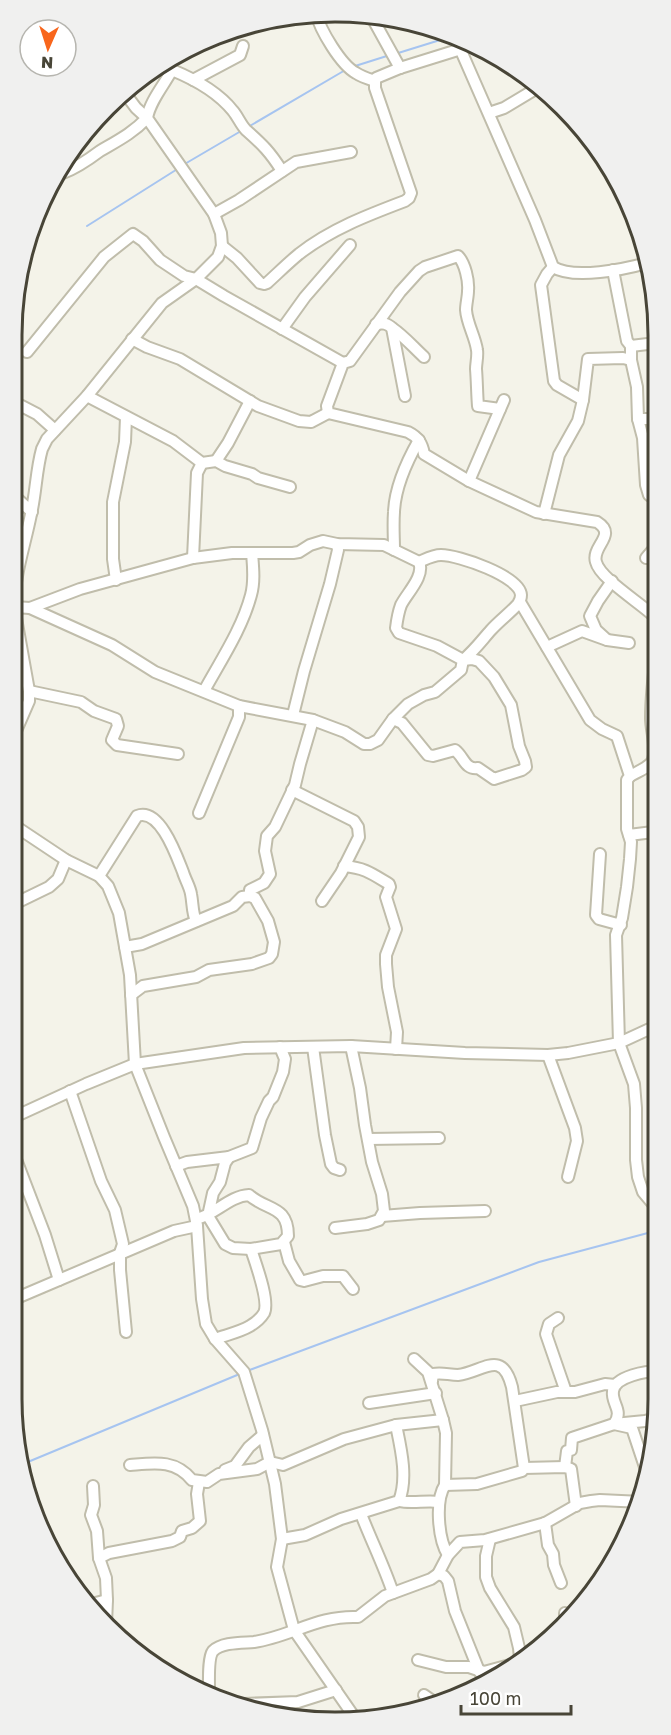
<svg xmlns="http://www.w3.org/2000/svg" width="671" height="1735" viewBox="0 0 671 1735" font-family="'Golos Text',sans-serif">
	<rect width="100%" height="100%" fill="#f4f3e9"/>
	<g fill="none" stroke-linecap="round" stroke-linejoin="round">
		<!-- stream -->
		<g stroke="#a6c4f0" stroke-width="2">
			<path d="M395 54 453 36"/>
			<path d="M352 67 390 55"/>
			<path d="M248 127 347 69"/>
			<path d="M183 165 241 131"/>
			<path d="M87 226 179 168"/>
			<path d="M247 1371 539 1262 659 1230"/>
			<path d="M23 1464 242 1373"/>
		</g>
		<defs>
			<g id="minor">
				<path d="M316 13C320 30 341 65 356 73 362 77 369 79 375 81"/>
				<path d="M374 21 400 68"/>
				<path d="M455 37 535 220 553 267C574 280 625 269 647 263"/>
				<path d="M172 70C194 79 218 92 233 111 238 117 241 125 246 130 263 145 270 152 282 171"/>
				<path d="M193 80 240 55 243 46"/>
				<path d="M375 81 376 78 400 68 461 49"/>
				<path d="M489 113 504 108 539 87"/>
				<path d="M63 173C77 168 88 160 100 151 117 141 133 133 147 118L136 108 127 96"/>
				<path d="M214 214 239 200 296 162 351 152"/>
				<path d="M222 246 237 258 260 283 264 284 267 283C278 273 288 263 299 254 331 229 368 215 405 201L409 198 411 193 375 88V81"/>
				<path d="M553 267 547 274 541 285 554 381 557 385 583 400"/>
				<path d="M613 270 627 341 631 346V360L637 387 638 419 643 438 646 485 649 495 657 500"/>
				<path d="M376 324C383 323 387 323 392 328L405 396"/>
				<path d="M392 328C404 336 413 347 424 357"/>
				<path d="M282 329 305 297 350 245"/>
				<path d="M132 339 147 347 180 359 258 406 299 421 311 422 328 413"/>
				<path d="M631 346 656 343"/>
				<path d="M27 352 104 257 133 234 143 241 160 260 184 276 196 279 224 296 343 363"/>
				<path d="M87 396 173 441 202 463 216 461 225 466 252 474 258 478 290 487"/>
				<path d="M12 401 37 414 55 430"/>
				<path d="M500 409 478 406C477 394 477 381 476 369 476 363 478 356 477 350 475 336 467 324 466 310 466 304 468 297 468 291 469 281 465 263 458 256L425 267 419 271 400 292 350 361 343 363 327 406 328 413 408 432C418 437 422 443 424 454L469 481 536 512 597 522C618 535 591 546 596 562 600 579 644 605 657 619"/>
				<path d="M638 419H657"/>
				<path d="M216 461 228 443 250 401"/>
				<path d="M469 481 504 400"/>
				<path d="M12 494 32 512"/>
				<path d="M544 514 559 455 578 421 583 400 588 359 623 358 631 360"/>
				<path d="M394 550C394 538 393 525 394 512 395 487 407 461 419 440"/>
				<path d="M193 558 197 473 202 463"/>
				<path d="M646 558 657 545"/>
				<path d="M116 580 113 559V502L125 442 126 417"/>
				<path d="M520 602 590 720 602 729 617 736 630 776 627 780V829L631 842 630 859 627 887 622 918 616 935 619 1043 634 1084 636 1108V1160L638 1177 643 1192 659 1211"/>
				<path d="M14 607 30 608 112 645 155 672 239 706 313 720 345 732 364 744H370L378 740 393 719 408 704 424 695 435 692 461 670 463 660 437 646 399 633 396 628C397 620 398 613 401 605 407 593 425 576 419 562"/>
				<path d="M30 608 80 589 193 558 232 553H293L299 552 310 545 323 541 337 544 384 545 419 562"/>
				<path d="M607 640 629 643"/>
				<path d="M547 647 582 631 607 640 596 630 590 616 598 601 612 581"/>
				<path d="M29 691 81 702 94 711 116 719 118 726 112 740 117 745 178 754"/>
				<path d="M204 691C221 660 242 629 251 595 255 581 253 566 252 553"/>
				<path d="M293 715 304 671 330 584 338 550 337 544"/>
				<path d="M393 719 402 723 428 755 433 756 455 750C464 757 465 770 478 768L494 779 522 770 526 767 525 761 519 746 511 705 494 677 479 661 472 659 463 660C474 651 482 640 491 630 500 620 510 613 518 604 520 601 521 599 521 595 520 576 458 555 441 555 433 555 426 559 419 562"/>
				<path d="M12 740 29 701V691L14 607C14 575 25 545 31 514 36 493 36 470 42 449L47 439 87 396 162 303 196 279 218 257 222 246 221 233 214 214 147 118C150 101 164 85 172 70L168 64"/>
				<path d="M630 776C637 772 650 767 653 760 657 747 651 731 651 718 651 694 654 671 657 647"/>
				<path d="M292 790 354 821 358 827 359 837 341 873 322 901"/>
				<path d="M199 813 239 717V706"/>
				<path d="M12 824 66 860 99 876 108 886 119 913 130 975 135 1064 164 1137 193 1206 197 1226 202 1299 206 1324 215 1339 244 1372 262 1430 275 1484 282 1539 277 1567 294 1630 355 1718"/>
				<path d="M629 835 653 832 658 830"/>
				<path d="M600 854 596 915 599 919 621 925"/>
				<path d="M344 866C365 868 371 873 389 884L390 887 386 897 396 929 386 955V964L388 987 397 1032 396 1049"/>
				<path d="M99 876 137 816C160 807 177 857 183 872 185 879 190 887 191 894 193 904 192 912 196 921"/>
				<path d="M250 896V890L264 883 270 874 265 851 267 836 275 827 295 785 300 764 313 720"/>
				<path d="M12 905 49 887 58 879 66 860"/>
				<path d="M125 947 142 944 233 906 242 897 250 896 255 898 268 921 274 942 272 954 269 958 252 964 209 970 196 977 143 986 131 995"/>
				<path d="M313 1047 325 1135 331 1164 334 1168 340 1170"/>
				<path d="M548 1055 575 1128 577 1141 568 1177"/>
				<path d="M70 1091 101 1181 115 1210 123 1244 120 1253V1270L126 1332"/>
				<path d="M12 1118 86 1084 135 1064 244 1048 351 1046 465 1053 548 1055 568 1053 619 1043 658 1025"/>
				<path d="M368 1139 439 1138"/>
				<path d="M12 1149 45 1235 59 1280"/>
				<path d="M229 1157 252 1148 261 1118 269 1101 273 1097 283 1072 285 1059 280 1047"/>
				<path d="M176 1166 187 1162 229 1157 225 1163 220 1182 213 1193 208 1216 225 1244 233 1248 251 1249 281 1244 288 1236C288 1205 267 1211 249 1195 229 1196 215 1215 196 1219"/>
				<path d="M382 1216 420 1213 485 1211"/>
				<path d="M335 1228 367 1224 379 1220 384 1211 382 1194 372 1162 365 1125 360 1088 351 1046"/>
				<path d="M284 1242 289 1261 300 1280 304 1281 323 1276H343L353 1289"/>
				<path d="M12 1300 174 1231 197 1226"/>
				<path d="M558 1318 549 1324 546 1334 566 1392"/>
				<path d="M215 1339C226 1335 240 1332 250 1326 255 1323 261 1318 264 1313 270 1301 255 1262 251 1249"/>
				<path d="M414 1359 428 1372 443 1420 446 1433 445 1485C435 1500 438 1539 448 1555"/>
				<path d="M432 1381 433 1374C442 1372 449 1375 458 1375 483 1372 502 1348 512 1387L524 1468"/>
				<path d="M515 1401 557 1392H575L605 1384 615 1385"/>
				<path d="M369 1403 436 1393"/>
				<path d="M130 1465C154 1463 175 1459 192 1480L207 1482 219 1474 257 1469 270 1462 283 1465 344 1439 396 1425 443 1420"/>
				<path d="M565 1467 567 1451 571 1450 572 1438 614 1424C624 1410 611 1404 613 1391 615 1376 647 1371 659 1371"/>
				<path d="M225 1470 235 1466 249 1447 263 1435"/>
				<path d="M647 1473 632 1428 614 1424 645 1421 656 1418"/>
				<path d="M445 1485 477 1484 522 1471 524 1468 565 1467 571 1469 576 1506"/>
				<path d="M93 1486 94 1505 91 1515 97 1531 99 1558 106 1578 107 1600 106 1624"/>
				<path d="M399 1501C412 1504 426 1500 439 1502"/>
				<path d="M361 1514C371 1540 384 1566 393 1593"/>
				<path d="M545 1523 548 1545 553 1554 554 1565 561 1583"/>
				<path d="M282 1539 305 1535 341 1519 399 1501C408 1478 401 1449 396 1425"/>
				<path d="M99 1558 109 1553 172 1541 180 1537 182 1531 192 1528 200 1521 197 1494 199 1482"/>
				<path d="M438 1574 444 1576 448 1581 455 1611 479 1671 486 1681"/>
				<path d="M88 1605 107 1600"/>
				<path d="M565 1622V1613"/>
				<path d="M418 1660 446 1667H469L484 1672 517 1663 520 1658 519 1648 514 1627 490 1588 486 1577V1556L490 1539"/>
				<path d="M210 1692 209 1688C209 1680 208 1657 213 1651 222 1642 242 1643 254 1642 290 1637 318 1615 358 1617L385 1596 431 1579 438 1574 448 1555 460 1542 485 1540 545 1523 580 1503 591 1501 600 1500 642 1502"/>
				<path d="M424 1695 434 1702"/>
				<path d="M285 1703 289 1719"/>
				<path d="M244 1704 298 1702 336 1690"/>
			</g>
		</defs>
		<!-- minor casing -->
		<use href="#minor" stroke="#c0bdab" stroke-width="14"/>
		<!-- minor -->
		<use href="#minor" stroke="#fff" stroke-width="10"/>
	</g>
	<!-- crop -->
	<path d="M0 0H671V1735H0ZM335 22H335A313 313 0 0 1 648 335V1399A313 313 0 0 1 335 1712H335A313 313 0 0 1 22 1399V335A313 313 0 0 1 335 22Z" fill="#f0f0ef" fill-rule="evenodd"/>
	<path fill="none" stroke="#484537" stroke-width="3" d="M335 22H335A313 313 0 0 1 648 335V1399A313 313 0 0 1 335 1712H335A313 313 0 0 1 22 1399V335A313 313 0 0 1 335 22Z"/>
	<!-- north arrow -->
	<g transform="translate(48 48) rotate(183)"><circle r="28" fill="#ffffff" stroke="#b6b5af" stroke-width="1.5"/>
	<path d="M0-4.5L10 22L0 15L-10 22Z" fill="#f8661c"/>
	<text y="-9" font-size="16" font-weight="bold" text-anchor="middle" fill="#484537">N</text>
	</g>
	<!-- scale -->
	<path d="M461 1705v9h110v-9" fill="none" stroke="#484537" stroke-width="3"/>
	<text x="470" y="1705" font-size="18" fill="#484537" stroke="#ffffff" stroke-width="4.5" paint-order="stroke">100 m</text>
</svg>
